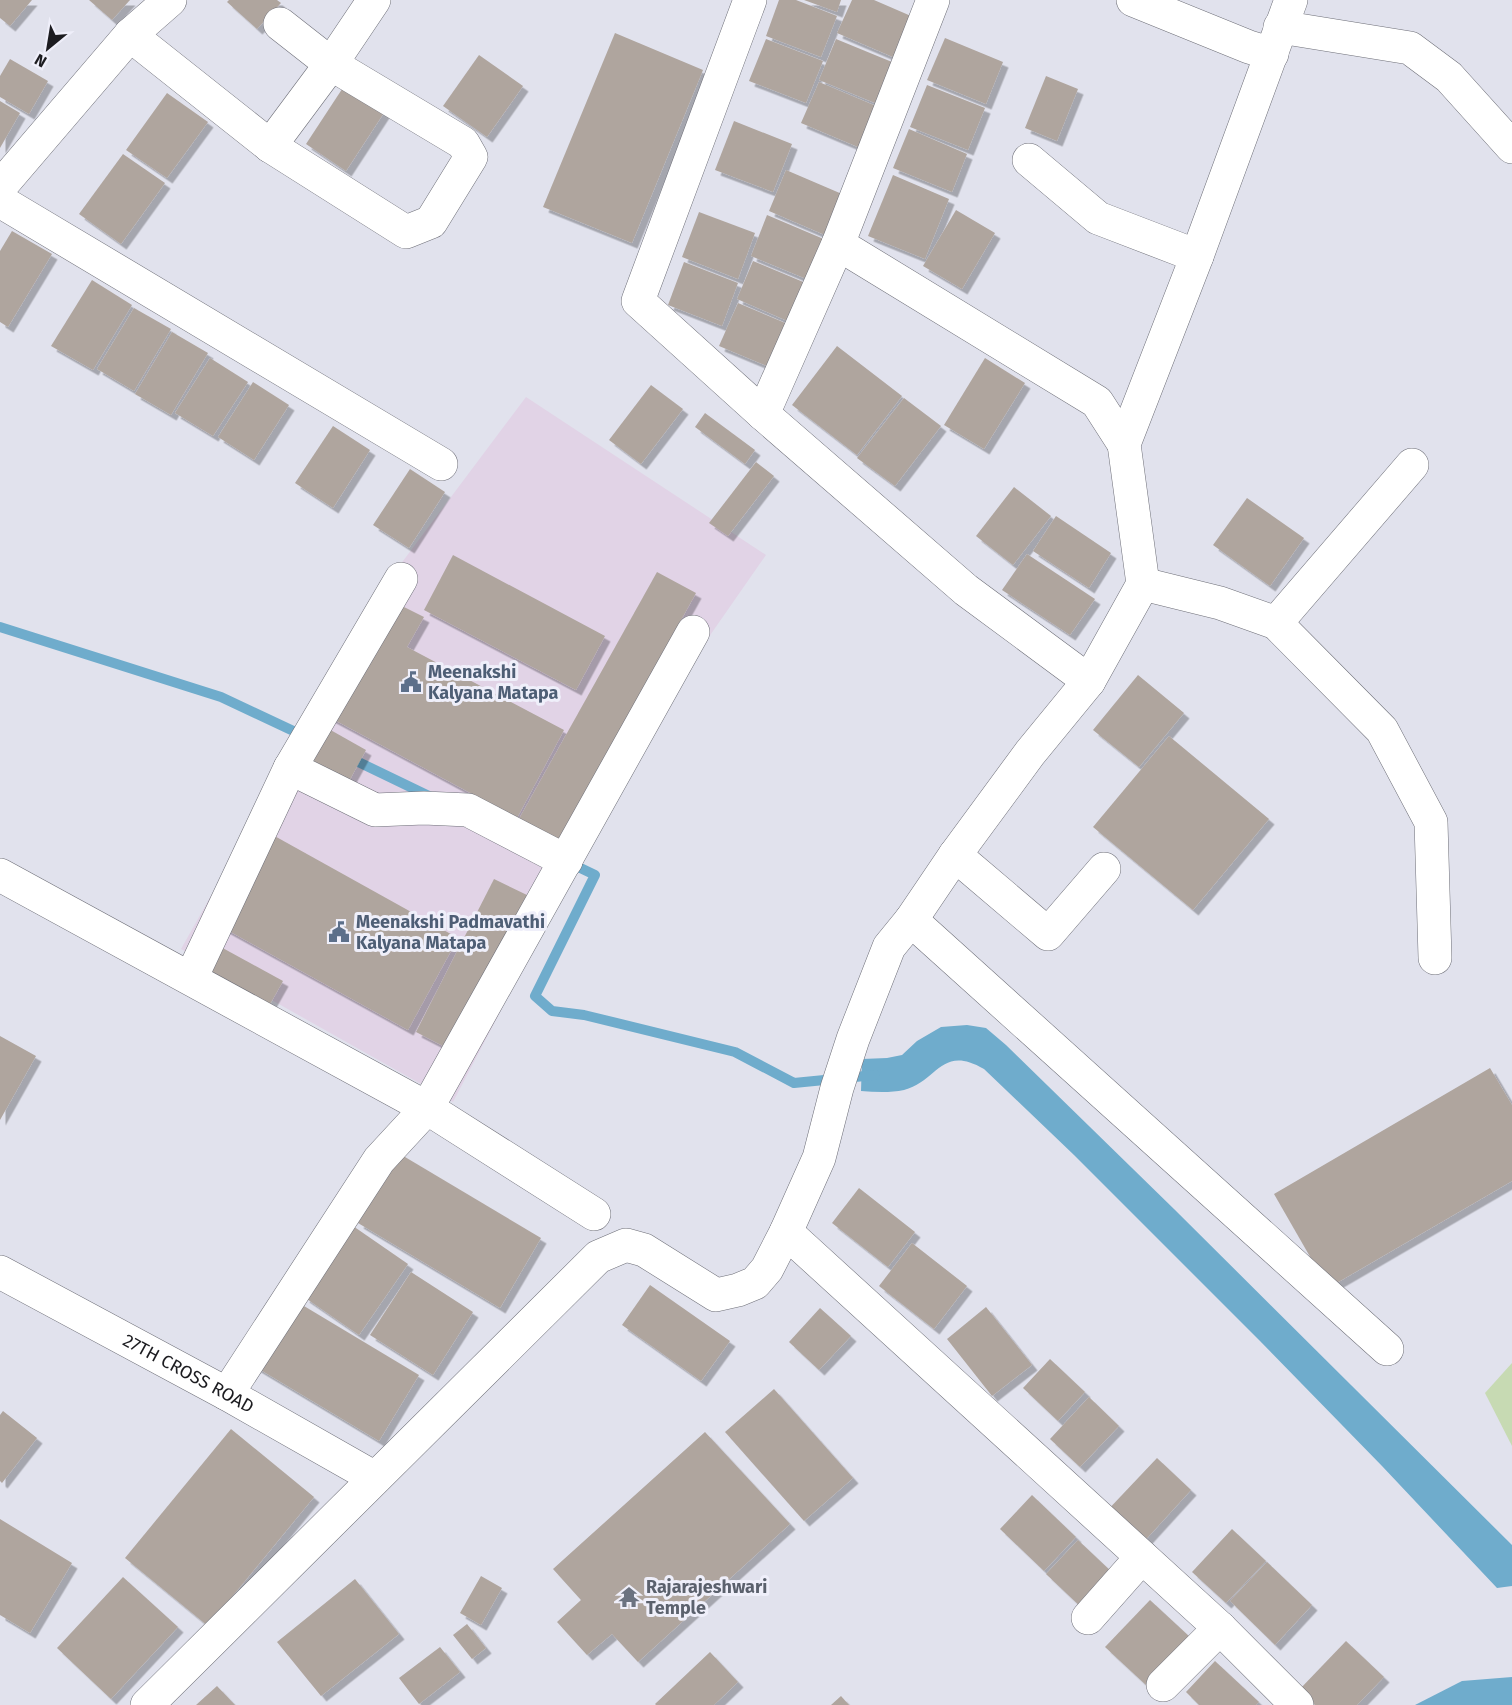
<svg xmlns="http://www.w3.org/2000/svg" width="1512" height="1705" viewBox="0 0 1512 1705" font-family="'Fira Sans',sans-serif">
	<defs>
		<filter id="shadow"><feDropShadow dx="5.5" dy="5.5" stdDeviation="0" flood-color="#0004"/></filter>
	</defs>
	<rect width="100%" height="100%" fill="#e1e2ed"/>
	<!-- commercial -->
	<path fill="#e1d3e6" d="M526 397 766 555 658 710 453 1102 181 949 388 581Z"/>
	<!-- green -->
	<path fill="#c7dab3" d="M1512 1363V1446L1485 1393Z"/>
	<!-- water -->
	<g fill="#6faccc">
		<path d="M967 1025 986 1028 1006 1045 1174 1209 1512 1545V1586L1497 1588 1382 1466 1260 1341 1074 1155 984 1069C941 1044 938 1081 904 1090 890 1093 875 1092 861 1091L862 1059 887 1058 902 1055 917 1041 941 1027Z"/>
		<path d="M1512 1677V1705H1415L1462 1681Z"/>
	</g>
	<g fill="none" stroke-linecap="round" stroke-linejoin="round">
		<!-- stream -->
		<g stroke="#6faccc" stroke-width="10">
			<path d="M0 627 221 697 304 736"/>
			<path d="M348 757 431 797"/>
			<path d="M570 863 595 875 535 996 552 1011 584 1015 735 1052 794 1083 875 1075"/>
		</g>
	</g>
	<!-- building -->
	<g fill="#afa59e" filter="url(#shadow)">
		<path d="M0 0H32L10 26 0 18Z"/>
		<path d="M89 0H130L112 20Z"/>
		<path d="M229 0H277L281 3 257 29 227 2Z"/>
		<path d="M779 0H796L837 16 821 57 766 36Z"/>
		<path d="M804 0H841L837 12Z"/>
		<path d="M852 0H874L911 16 893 57 837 33Z"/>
		<path d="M615 33 703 70 632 243 543 207Z"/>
		<path d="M945 38 1003 62 986 104 927 80Z"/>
		<path d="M766 39 823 61 806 103 749 81Z"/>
		<path d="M836 39 892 62 875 103 819 80Z"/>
		<path d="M479 55 523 86 487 137 443 106Z"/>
		<path d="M10 59 48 81 29 114 0 97V76Z"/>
		<path d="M1046 76 1078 89 1057 141 1025 128Z"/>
		<path d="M350 77 391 102 346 171 306 144Z"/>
		<path d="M819 82 876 106 858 147 801 123Z"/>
		<path d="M927 85 985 108 968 150 910 127Z"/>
		<path d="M167 93 208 122 167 178 126 150Z"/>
		<path d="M0 101 20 113 0 148Z"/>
		<path d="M734 121 792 144 773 192 715 170Z"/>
		<path d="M909 129 967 154 952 192 893 168Z"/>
		<path d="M123 154 165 183 121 244 79 214Z"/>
		<path d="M786 170 842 194 825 235 769 211Z"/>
		<path d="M893 175 949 199 925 259 868 236Z"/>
		<path d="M956 210 995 233 962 289 923 266Z"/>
		<path d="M699 212 755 233 738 279 682 257Z"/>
		<path d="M767 215 826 240 809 280 751 256Z"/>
		<path d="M12 231 52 254 8 327 0 322V251Z"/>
		<path d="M753 261 808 284 792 323 737 299Z"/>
		<path d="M684 262 738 283 722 326 668 305Z"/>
		<path d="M92 280 132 305 93 370 51 346Z"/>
		<path d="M738 303 790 325 772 368 719 346Z"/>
		<path d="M134 308 171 329 134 391 97 369Z"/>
		<path d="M172 332 208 353 171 415 135 394Z"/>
		<path d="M837 346 902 396 857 455 792 405Z"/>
		<path d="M210 358 248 382 213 436 175 413Z"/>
		<path d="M985 358 1025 383 984 449 944 425Z"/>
		<path d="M253 382 289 405 254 460 218 437Z"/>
		<path d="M651 385 683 409 641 464 609 440Z"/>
		<path d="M904 398 941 426 895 486 857 458Z"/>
		<path d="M705 413 755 450 745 464 695 427Z"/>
		<path d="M333 426 370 450 333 508 295 483Z"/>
		<path d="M756 462 774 476 728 536 709 523Z"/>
		<path d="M410 469 445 492 409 548 373 525Z"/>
		<path d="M1014 487 1051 516 1013 565 976 536Z"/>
		<path d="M1247 498 1304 538 1270 586 1213 545Z"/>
		<path d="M1056 516 1111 553 1089 588 1033 551Z"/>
		<path d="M1027 554 1095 599 1070 635 1002 590Z"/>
		<path d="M453 555 605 636 576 690 424 610Z"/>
		<path d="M657 572 696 593 558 841 519 819Z"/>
		<path d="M392 601 424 617 407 647 564 730 517 818 329 717Z"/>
		<path d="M1138 675 1184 713 1139 767 1093 730Z"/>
		<path d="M327 728 366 750 348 783 309 761Z"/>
		<path d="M1169 736 1269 819 1193 910 1093 827Z"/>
		<path d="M271 834 458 938 408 1030 220 926Z"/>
		<path d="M494 879 527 895 449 1049 416 1032Z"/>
		<path d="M219 946 283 981 265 1013 201 978Z"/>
		<path d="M0 1036 36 1056 0 1120Z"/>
		<path d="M1490 1068 1512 1105V1181L1328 1288 1274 1194Z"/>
		<path d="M400 1154 541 1238 500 1308 358 1223Z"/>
		<path d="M859 1188 915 1232 888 1267 832 1223Z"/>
		<path d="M353 1226 408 1264 359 1335 304 1297Z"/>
		<path d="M912 1243 967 1286 934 1329 879 1286Z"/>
		<path d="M411 1272 473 1312 433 1375 370 1335Z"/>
		<path d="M650 1285 730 1341 701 1381 622 1325Z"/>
		<path d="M294 1300 419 1375 379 1441 254 1366Z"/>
		<path d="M986 1307 1032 1365 992 1396 947 1339Z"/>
		<path d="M820 1308 851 1336 819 1370 789 1342Z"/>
		<path d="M1050 1359 1085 1392 1058 1421 1023 1388Z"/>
		<path d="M774 1389 853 1478 804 1521 725 1432Z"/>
		<path d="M1089 1397 1119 1426 1080 1467 1050 1439Z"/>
		<path d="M3 1411 37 1438 2 1483 0 1481V1415Z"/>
		<path d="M231 1429 314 1497 208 1626 125 1558Z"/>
		<path d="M705 1432 790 1524 638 1662 612 1634 587 1655 557 1622 581 1600 553 1569Z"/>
		<path d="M1157 1458 1191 1490 1139 1547 1104 1514Z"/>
		<path d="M1032 1495 1076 1537 1044 1571 1000 1529Z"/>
		<path d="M0 1519 72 1563 30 1633 0 1615Z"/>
		<path d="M1232 1529 1266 1561 1226 1603 1192 1572Z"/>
		<path d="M1078 1540 1115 1575 1083 1609 1046 1574Z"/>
		<path d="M1267 1562 1312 1605 1275 1645 1230 1601Z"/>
		<path d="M481 1576 502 1588 481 1625 460 1613Z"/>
		<path d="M123 1577 178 1627 111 1699 57 1648Z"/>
		<path d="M355 1579 399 1634 321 1696 277 1642Z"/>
		<path d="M1150 1600 1191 1638 1146 1685 1105 1647Z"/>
		<path d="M467 1624 486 1648 472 1659 453 1635Z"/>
		<path d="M1346 1641 1384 1677 1357 1705H1315L1299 1690Z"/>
		<path d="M440 1647 460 1672 419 1704 399 1678Z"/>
		<path d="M710 1652 738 1682 714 1705H656L655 1704Z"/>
		<path d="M1215 1661 1259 1702 1256 1705H1199L1186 1692Z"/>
		<path d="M217 1686 235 1705H196Z"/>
		<path d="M841 1696 849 1705H831Z"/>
	</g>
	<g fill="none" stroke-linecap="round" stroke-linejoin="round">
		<defs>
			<g id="minor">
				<path d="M750 0 638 301 763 414 838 244"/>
				<path d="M933 0 838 244 1097 402 1124 444"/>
				<path d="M1133 0 1249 47 1272 54"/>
				<path d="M1280 27 1410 48 1449 77 1512 147"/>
				<path d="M130 35 270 146 406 232 431 222 471 157 463 143 331 64 280 24"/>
				<path d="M270 146 331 64 374 0"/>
				<path d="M1029 160 1098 218 1197 256"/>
				<path d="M0 187 130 35 170 0"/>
				<path d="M0 201 441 464"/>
				<path d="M763 414 966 590 1089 681"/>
				<path d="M1143 584 1220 603 1276 623 1382 730 1431 822 1435 958"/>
				<path d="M1276 623 1412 465"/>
				<path d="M290 768 375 810 424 808 468 810 566 861"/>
				<path d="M955 855 1048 934 1104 869"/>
				<path d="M0 875 427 1108 594 1214"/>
				<path d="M911 920 1387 1349"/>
				<path d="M191 978 290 768 401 579"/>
				<path d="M786 1232 1220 1628 1297 1705"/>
				<path id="s1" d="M0 1272 227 1394 375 1478"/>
				<path d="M227 1394 379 1160 427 1108 693 632"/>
				<path d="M1088 1618 1142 1557"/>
				<path d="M1163 1685 1220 1628"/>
				<path d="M147 1705 598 1257 626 1245 644 1250 716 1295 738 1290 755 1283 767 1269 786 1232 819 1158 837 1088 853 1039 889 947 911 920 955 855 1030 753 1089 681 1143 584 1124 444 1197 256 1291 0"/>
			</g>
		</defs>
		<!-- minor casing -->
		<use href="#minor" stroke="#6e6f78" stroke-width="34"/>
		<!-- minor -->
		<use href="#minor" stroke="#fff" stroke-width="33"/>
	</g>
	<!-- icons -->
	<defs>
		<symbol id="civic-bare" viewBox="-9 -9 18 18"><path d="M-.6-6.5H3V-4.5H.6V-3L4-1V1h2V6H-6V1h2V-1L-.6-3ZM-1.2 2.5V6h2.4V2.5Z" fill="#5c6f8a" stroke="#efeffa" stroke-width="2.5" paint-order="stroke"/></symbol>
		<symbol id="temple-bare" viewBox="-9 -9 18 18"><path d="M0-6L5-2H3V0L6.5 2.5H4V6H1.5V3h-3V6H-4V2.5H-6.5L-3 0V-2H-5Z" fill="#6b7280" stroke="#efeffa" stroke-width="2.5" paint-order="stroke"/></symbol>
	</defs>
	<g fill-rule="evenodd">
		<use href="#civic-bare" x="396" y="667" width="30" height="30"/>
		<use href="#civic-bare" x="324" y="917" width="30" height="30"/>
		<use href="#temple-bare" x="614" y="1582" width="30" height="30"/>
	</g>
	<g text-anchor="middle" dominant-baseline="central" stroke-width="6" stroke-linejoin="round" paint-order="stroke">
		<!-- service labels -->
		<g font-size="18" font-weight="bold" fill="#4e5e75" stroke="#efeffa" text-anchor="start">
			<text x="428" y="672">Meenakshi<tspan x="428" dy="21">Kalyana Matapa</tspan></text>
			<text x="356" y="922">Meenakshi Padmavathi<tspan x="356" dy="21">Kalyana Matapa</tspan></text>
		</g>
		<!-- street labels -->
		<g font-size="18" fill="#1c1c20" stroke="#efeffa">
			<text stroke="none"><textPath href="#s1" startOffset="214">27TH CROSS ROAD</textPath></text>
		</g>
		<!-- worship labels -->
		<g font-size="18" font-weight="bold" fill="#5b616d" stroke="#efeffa" text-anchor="start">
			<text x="646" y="1587">Rajarajeshwari<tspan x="646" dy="21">Temple</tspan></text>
		</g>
	</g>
	<!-- north arrow -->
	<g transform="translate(48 48) rotate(210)" stroke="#efeffa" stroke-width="4.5" paint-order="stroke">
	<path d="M0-4.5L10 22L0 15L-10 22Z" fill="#1c1c20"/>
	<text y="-9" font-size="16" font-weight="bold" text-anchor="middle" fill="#1c1c20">N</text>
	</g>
</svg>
